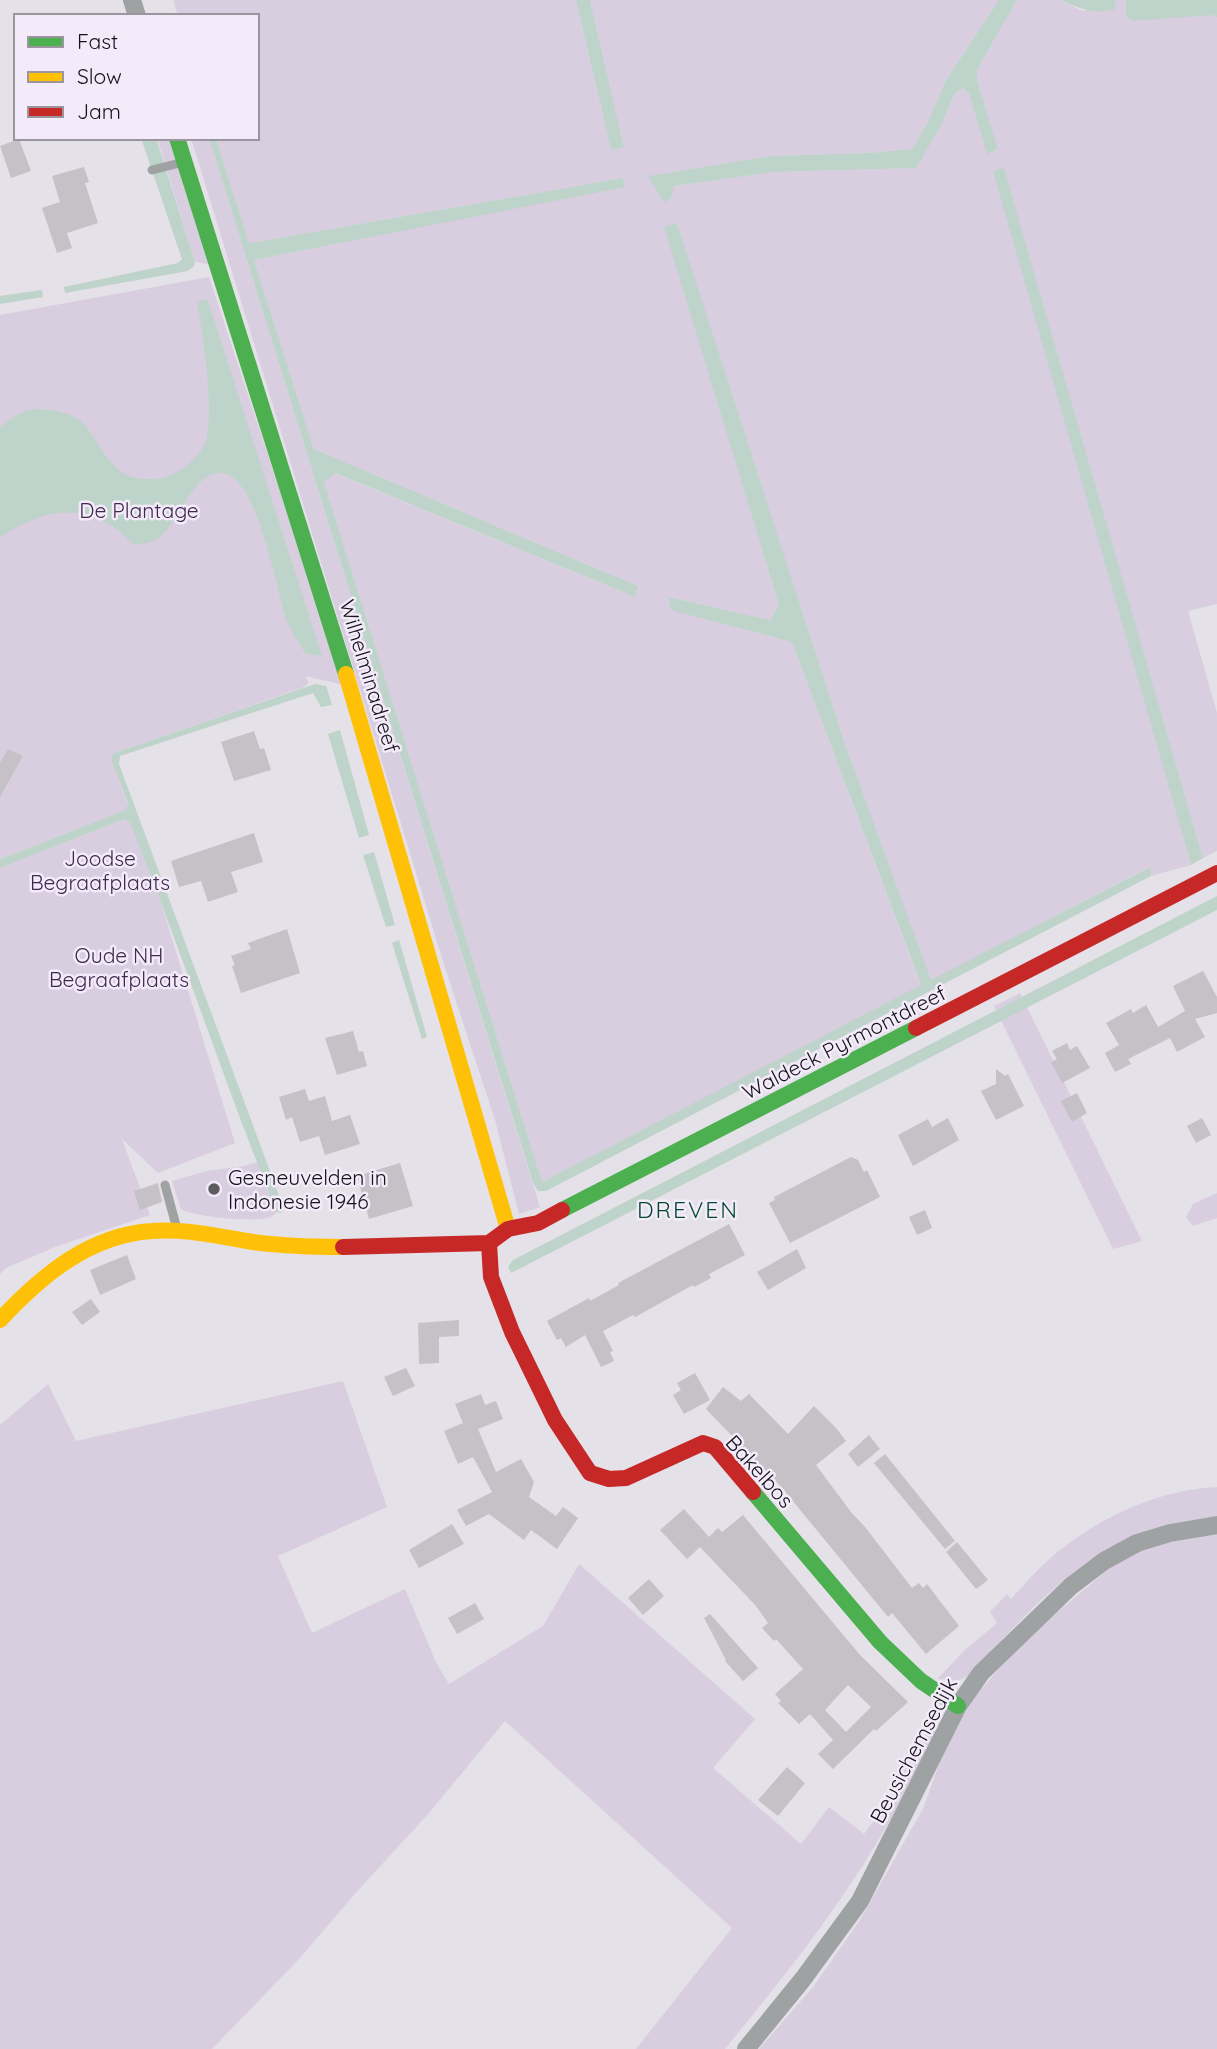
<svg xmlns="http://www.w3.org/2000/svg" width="1217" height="2049" viewBox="0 0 1217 2049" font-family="Quicksand,sans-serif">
	<rect width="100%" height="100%" fill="#e5e1e8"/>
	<!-- green -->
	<g fill="#d8cee0">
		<path d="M173 0H576L611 150 624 147 590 0H999L946 80 927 124 912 149 868 153 770 156 649 176 664 201 671 199 673 186 775 172 915 168 941 126 954 94 963 88 969 94 987 153 998 150 977 80V70L1017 0H1060L1083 11 1116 2 1115 0H1217V604L1188 611 1217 713V851L1203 858 1004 169 994 171 1191 865 1151 876 1149 867 931 981 845 744 677 224 665 227 779 605 770 620 668 597 671 609 792 642 921 986 542 1182 324 482 334 473 635 597 638 586 314 449 254 260 625 186 623 178 249 243 216 138H257V16H178Z"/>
		<path d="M157 138H172L214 265 195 262Z"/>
		<path d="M191 138H209L540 1207 519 1214 495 1120 446 971Z"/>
		<path d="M209 277 344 685 305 676 309 683 302 688 117 752 112 762 128 804 126 810 0 859V799L23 756 8 749 0 763V315Z"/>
		<path d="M125 819 130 823 157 890 235 1143 158 1173 122 1139 150 1215 55 1247 6 1268 0 1274V868Z"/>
		<path d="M1020 993 1142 1241 1113 1249 994 1006Z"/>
		<path d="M257 1162 277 1212C275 1214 271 1217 268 1218 251 1222 195 1217 181 1209L172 1181 207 1171 244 1166Z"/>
		<path d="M1217 1193V1218L1193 1226 1186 1217 1193 1204Z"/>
		<path d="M343 1381 387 1507 278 1556 312 1633 405 1589 436 1662 449 1684 543 1626 579 1564 755 1719 713 1768 801 1844 829 1807 864 1834 884 1807 936 1715C940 1734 923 1759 915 1775 893 1816 870 1857 843 1895 807 1949 766 1998 725 2049H636L732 1928 505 1721 429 1813 353 1896 299 1959 212 2049H0V1425L48 1384 76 1441Z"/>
		<path d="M1217 1487V1517C1187 1520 1156 1527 1128 1539 1069 1564 1012 1629 968 1676L959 1680 937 1679 966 1649 997 1623 990 1612 1007 1594 1011 1599C1022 1587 1033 1574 1045 1563 1091 1521 1154 1490 1217 1487Z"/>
		<path d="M1217 1532V2049H759L813 1987 858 1923 923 1809 939 1764 963 1716 978 1693 1005 1662 1052 1617 1113 1565 1149 1546Z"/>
	</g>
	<!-- water -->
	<g fill="#bed3c9">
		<path d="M576 0H590L624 147 611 150Z"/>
		<path d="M999 0H1017L977 70V80L998 149 987 154 969 94 963 88 954 94 941 126 916 168 775 172 674 186 671 199 664 202 648 176 770 156 868 153 912 149 927 124 946 80Z"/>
		<path d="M1060 0H1115L1116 2 1114 10C1091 14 1081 9 1060 0Z"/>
		<path d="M1128 0H1217V17L1212 15 1133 21 1126 16V2Z"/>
		<path d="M141 138H156L195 262 194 266 188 271 65 293 64 287 178 263 182 259Z"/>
		<path d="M209 138H216L249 243 623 178 625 187 254 260 314 449 638 586 635 597 335 473 324 482 542 1182 921 985 792 642 671 610 668 597 770 620 779 605 664 227 677 223 845 744 931 980 1150 867 1151 876 546 1191H538L533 1183Z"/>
		<path d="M1004 168 1203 858 1191 865 993 171Z"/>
		<path d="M42 290 43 297 0 304V296Z"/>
		<path d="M201 300 208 301 322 656 306 654C299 643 292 633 287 621 276 593 259 475 221 473 190 472 178 530 155 540 149 543 141 544 134 545 126 538 119 529 109 524 68 502 36 514 0 537V427C7 422 15 416 23 412 37 406 61 411 75 417 95 428 102 464 129 476 142 481 158 480 171 475 182 471 197 458 203 447 217 425 203 331 197 304Z"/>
		<path d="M315 684 326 686 332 705 321 707 313 693 120 756 119 764 284 1209 281 1213 277 1212C224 1084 182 951 130 823L125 819 0 868V859L126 810 128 803 112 762V755L117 752Z"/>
		<path d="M340 730 369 835 359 838 328 734Z"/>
		<path d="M374 852 395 925 386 927 363 855Z"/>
		<path d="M1217 896V910L511 1273 508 1267 513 1260Z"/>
		<path d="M399 940 427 1037 422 1039 392 943Z"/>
	</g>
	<!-- building -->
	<g fill="#c5c1c7" fill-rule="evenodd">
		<path d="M19 139 31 171 11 178 0 146Z"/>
		<path d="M84 167 89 182 85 183 98 223 67 233 72 248 57 253 42 208 60 202 52 176Z"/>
		<path d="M254 731 260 749 264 748 271 770 234 781 221 742Z"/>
		<path d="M8 749 23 756 0 798V763Z"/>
		<path d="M254 833 263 862 231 872 238 892 208 902 201 881 179 887 171 861Z"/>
		<path d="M287 929 300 973 241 993 232 966 235 965 231 956 251 949 248 943Z"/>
		<path d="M1203 971 1217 997V1013L1195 1019 1205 1037 1177 1052 1170 1038 1128 1059 1131 1064 1115 1072 1105 1053 1119 1045 1106 1023 1131 1009 1133 1013 1146 1005 1158 1027 1185 1011 1173 986Z"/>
		<path d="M353 1031 359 1052 363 1051 367 1066 337 1075 325 1038Z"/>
		<path d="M1067 1043 1070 1050 1077 1046 1090 1068 1062 1083 1051 1062 1057 1059 1052 1051Z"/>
		<path d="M996 1069 1005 1076 1008 1074 1024 1106 996 1120 981 1091 996 1084Z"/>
		<path d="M305 1089 309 1101 325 1096 332 1121 350 1115 360 1144 325 1155 319 1136 300 1142 292 1117 286 1120 279 1097Z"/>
		<path d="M1077 1093 1087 1113 1072 1122 1061 1101Z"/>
		<path d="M948 1118 959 1140 913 1166 898 1135 928 1119 932 1127Z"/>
		<path d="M1202 1118 1211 1135 1196 1143 1187 1126Z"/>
		<path d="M851 1157 858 1160 864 1172 867 1170 880 1197 790 1243 769 1203 775 1200 774 1197Z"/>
		<path d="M400 1163 413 1206 369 1219 357 1176Z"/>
		<path d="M158 1183 162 1202 140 1210 134 1191Z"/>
		<path d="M925 1210 932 1228 917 1235 909 1217Z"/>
		<path d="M729 1224 745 1255 709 1274 711 1278 694 1287 693 1285 635 1317 633 1315 603 1331 613 1351 610 1352 614 1361 601 1367 585 1335 566 1347 561 1338 557 1340 547 1321 589 1298 590 1301 619 1285 618 1283Z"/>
		<path d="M797 1249 806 1268 768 1290 757 1272Z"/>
		<path d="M127 1255 136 1279 100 1295 90 1270Z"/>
		<path d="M91 1299 100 1312 82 1325 72 1312Z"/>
		<path d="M459 1320V1336L439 1337V1363L419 1364 418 1323Z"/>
		<path d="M406 1368 415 1386 393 1396 384 1377Z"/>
		<path d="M695 1373 710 1400 684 1414 673 1395 681 1390 677 1383Z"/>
		<path d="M723 1387 741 1401 749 1394 788 1434 814 1406 836 1428 846 1441 816 1465 851 1512 865 1527 912 1588 919 1583 923 1588 927 1584 959 1626 926 1654 892 1613 888 1617 783 1489 706 1409Z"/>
		<path d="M481 1394 485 1405 496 1401 503 1419 478 1429 496 1472 521 1459 534 1482 529 1497 556 1516 563 1507 578 1518 557 1549 531 1530 524 1540 489 1514 466 1526 457 1510 492 1492 473 1457 458 1464 444 1431 463 1423 455 1404Z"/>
		<path d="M869 1435 880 1449 858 1467 848 1454Z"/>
		<path d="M885 1454 955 1541 945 1549 874 1463Z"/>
		<path d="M684 1509 709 1537 718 1528 722 1532 743 1515 860 1655 908 1702 876 1731 874 1729 833 1769 818 1754 833 1740 810 1714 799 1724 778 1703 781 1701 775 1694 803 1669 776 1639 774 1641 762 1628 768 1623 756 1606 700 1547 687 1559 660 1530ZM848 1685 871 1707 846 1732 825 1710Z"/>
		<path d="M452 1524 464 1544 419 1568 409 1550Z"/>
		<path d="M957 1542 988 1580 976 1589 946 1552Z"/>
		<path d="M649 1579 664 1596 643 1615 628 1598Z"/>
		<path d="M475 1603 484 1619 457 1634 448 1618Z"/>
		<path d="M710 1614 758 1668 743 1681 725 1661 726 1660 704 1618Z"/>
		<path d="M787 1767 805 1783 778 1816 758 1800Z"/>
	</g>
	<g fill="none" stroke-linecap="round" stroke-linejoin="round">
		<!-- lane -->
		<g stroke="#9fa2a2" stroke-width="9">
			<path d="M152 170 184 162"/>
			<path d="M165 1185 177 1229"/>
		</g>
		<!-- street -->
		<g stroke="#9fa2a2" stroke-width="18">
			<path d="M132 0 137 16"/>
			<path d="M746 2049 803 1979 860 1901 958 1706 981 1673 1071 1586 1104 1561 1137 1543 1170 1533 1217 1525"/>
		</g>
		<!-- fast -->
		<g stroke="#4caf50" stroke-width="16">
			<path d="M177 138 346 674"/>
			<path d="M562 1210 916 1028"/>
			<path d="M753 1492 880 1642 921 1681 958 1706"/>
		</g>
		<!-- slow -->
		<g stroke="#ffc107" stroke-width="16">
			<path d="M346 674 508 1229"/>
			<path d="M0 1320C41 1276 89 1235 152 1231 186 1228 220 1237 253 1242 283 1246 313 1247 343 1247"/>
		</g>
		<!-- jam -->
		<g stroke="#c62828" stroke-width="16">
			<path d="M916 1028 1217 873"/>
			<path d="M489 1243 491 1277 512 1332 555 1420 590 1473 609 1479 626 1478 703 1443 715 1447 753 1492"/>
			<path d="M343 1247 489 1243 508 1229 538 1223 562 1210"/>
		</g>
	</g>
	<!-- markers -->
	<circle fill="#5e5b61" stroke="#f3ebf9" stroke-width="2.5" cx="214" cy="1189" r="7"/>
	<g text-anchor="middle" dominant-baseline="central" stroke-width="5" stroke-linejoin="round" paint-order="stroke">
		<!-- park labels -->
		<g font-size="21" fill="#3f284e" stroke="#f3ebf9">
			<text x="139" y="510">De Plantage</text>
			<text x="100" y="858">Joodse<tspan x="100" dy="24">Begraafplaats</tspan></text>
			<text x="119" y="955">Oude NH<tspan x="119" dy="24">Begraafplaats</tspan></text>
		</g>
		<!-- street labels -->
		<g font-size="21" fill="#161318" stroke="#f3ebf9">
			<text transform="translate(370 676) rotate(73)">Wilhelminadreef</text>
			<text transform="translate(844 1042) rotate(-27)">Waldeck Pyrmontdreef</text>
			<text transform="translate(760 1471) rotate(48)">Bakelbos</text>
			<text transform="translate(913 1750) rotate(-62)">Beusichemsedijk</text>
		</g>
		<!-- poi labels -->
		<g font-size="21" fill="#161318" stroke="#f3ebf9" text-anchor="start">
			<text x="228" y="1177">Gesneuvelden in<tspan x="228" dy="24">Indonesie 1946</tspan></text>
		</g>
		<!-- neighbourhood labels -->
		<g font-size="23" letter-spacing="2" fill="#034b30" stroke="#f3ebf9">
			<text x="688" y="1209">DREVEN</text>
		</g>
	</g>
	<!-- legend -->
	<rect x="14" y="14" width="245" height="126" fill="#f3ebf9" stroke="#9b959f" stroke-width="2"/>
	<rect x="28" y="37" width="35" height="10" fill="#4caf50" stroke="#9b959f" stroke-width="2"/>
	<text x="77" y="49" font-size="21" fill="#161318">Fast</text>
	<rect x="28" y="72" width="35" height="10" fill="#ffc107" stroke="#9b959f" stroke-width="2"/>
	<text x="77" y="84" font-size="21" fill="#161318">Slow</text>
	<rect x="28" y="107" width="35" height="10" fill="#c62828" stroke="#9b959f" stroke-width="2"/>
	<text x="77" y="119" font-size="21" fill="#161318">Jam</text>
</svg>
